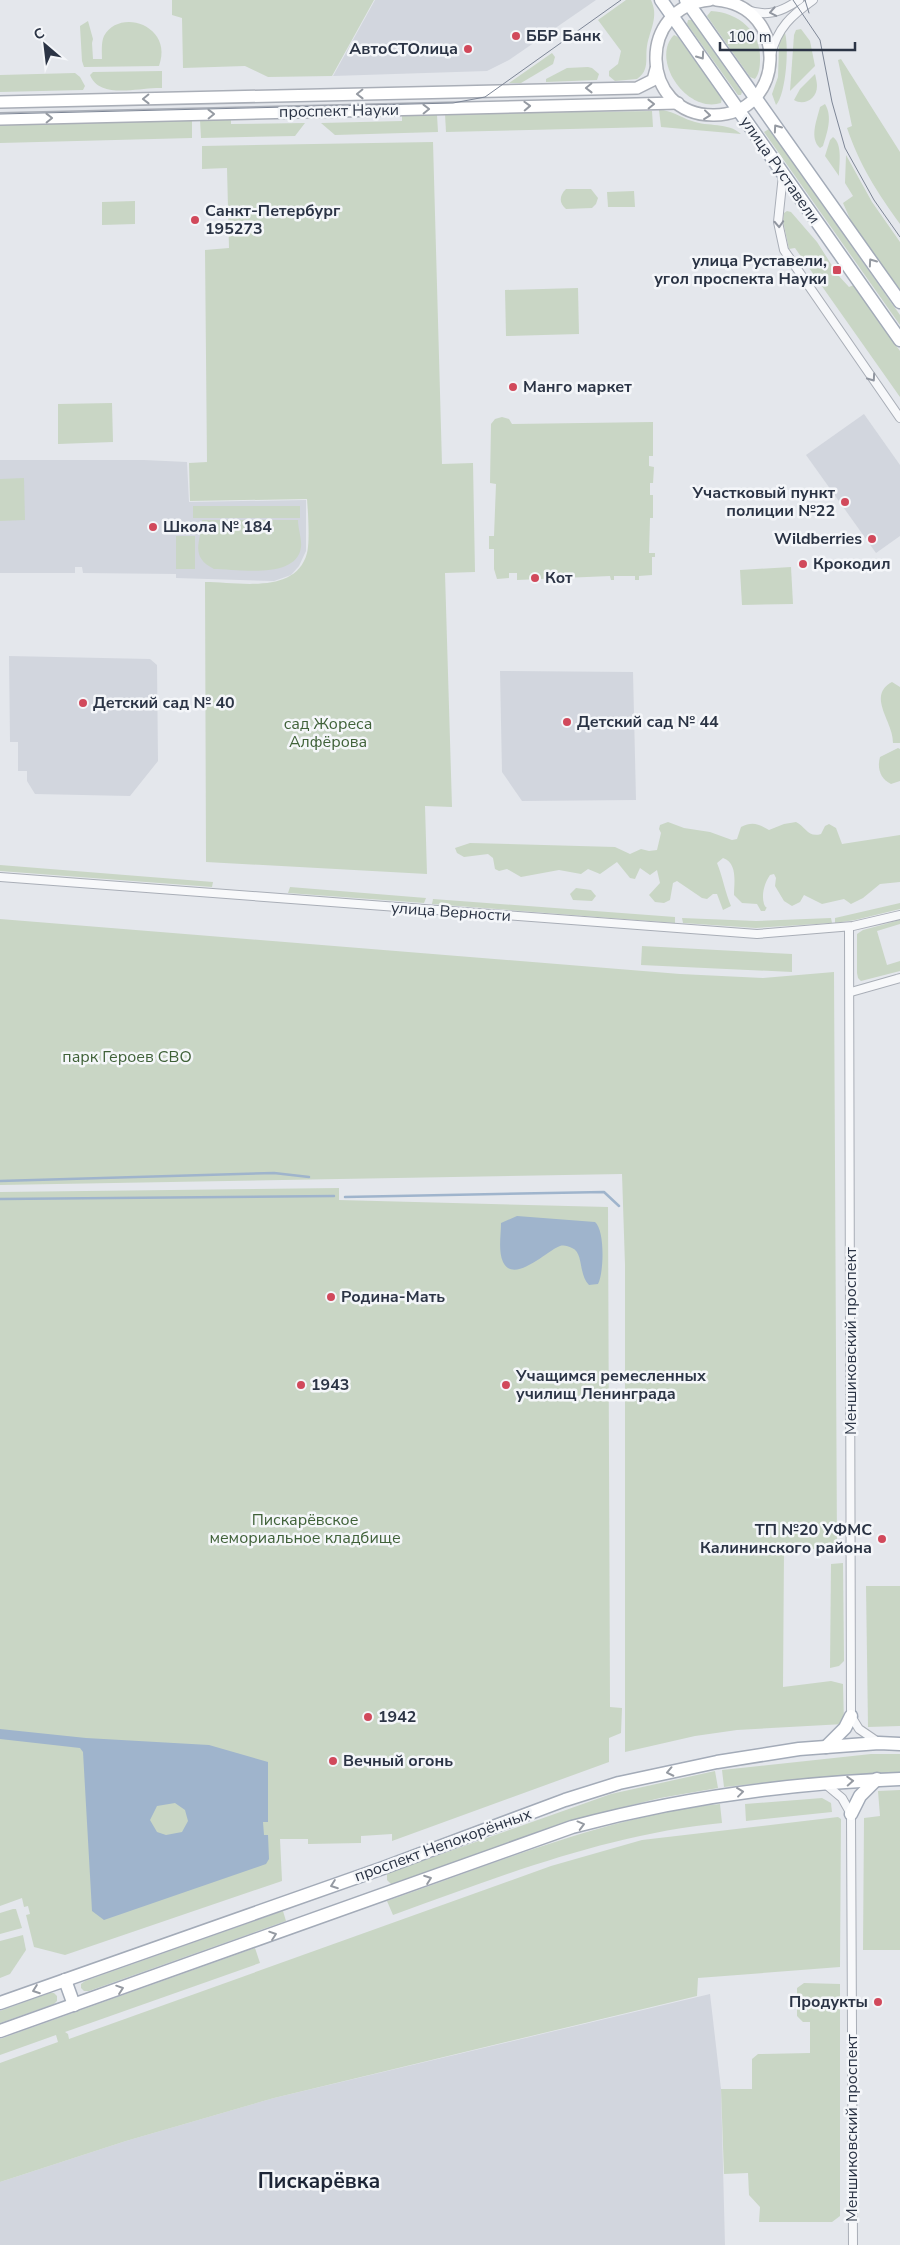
<svg xmlns="http://www.w3.org/2000/svg" width="900" height="2245" viewBox="0 0 900 2245" font-family="'Nunito Sans',sans-serif">
	<rect width="100%" height="100%" fill="#e4e7ec"/>
	<!-- built -->
	<g fill="#d2d6de">
		<path d="M375 0H596L509 60 487 71 333 76Z"/>
		<path d="M864 414 900 465V536L876 553 806 455Z"/>
		<path d="M0 460H144L187 462 189 502 306 500V551L299 566 291 575 274 581 176 578V574L83 573 82 567H75V573H0Z"/>
		<path d="M9 656 150 659 157 665 158 761 130 796 35 794 27 781V771H18V742H10Z"/>
		<path d="M500 671 633 672 636 800 522 801 502 772Z"/>
		<path d="M710 1994 721 2089 725 2245H0V2182L126 2141 274 2098Z"/>
	</g>
	<!-- green -->
	<g fill="#c9d6c5">
		<path d="M172 0H374L332 76 268 77 245 66 183 68 182 18 172 15Z"/>
		<path d="M626 0H651C659 17 650 29 647 46 645 59 650 70 637 79L615 81 609 76V71L618 64 621 51 598 20Z"/>
		<path d="M711 11C738 12 762 32 760 60 760 67 759 74 755 79L750 77 707 16Z"/>
		<path d="M688 20H692L742 92 741 95H738L687 24Z"/>
		<path d="M88 21 93 39 92 43 93 59H102C102 53 101 42 104 36 120 7 174 26 159 66L84 67 82 61 80 26Z"/>
		<path d="M801 29 810 41 815 66 790 91 794 35 796 30Z"/>
		<path d="M784 30C790 43 786 95 776 105L772 94 778 77 779 45Z"/>
		<path d="M674 35 678 37 722 98 721 103C686 114 650 59 674 35Z"/>
		<path d="M552 53 555 57 553 64 521 83H509Z"/>
		<path d="M841 59 900 152V224C877 192 860 166 847 128L852 126 838 60Z"/>
		<path d="M588 67 592 68 599 74 597 80 546 82V79L567 68Z"/>
		<path d="M162 71V88H156C134 89 99 98 90 75L93 72Z"/>
		<path d="M75 73 80 77 85 86 83 90 0 92V75Z"/>
		<path d="M815 74C816 78 817 83 817 86 817 99 804 106 794 100L800 89Z"/>
		<path d="M825 104C833 117 827 133 823 146L820 148C809 138 817 120 820 107Z"/>
		<path d="M659 110C672 110 679 117 692 121 708 127 728 122 741 134L661 127Z"/>
		<path d="M652 111 653 127 446 132 445 114Z"/>
		<path d="M402 115H437L438 132 335 135 321 123 402 121Z"/>
		<path d="M231 119V124L305 123 295 136 201 138 200 120Z"/>
		<path d="M192 120V138L0 143V125Z"/>
		<path d="M769 129 900 315V325L764 132Z"/>
		<path d="M833 137C843 144 839 165 839 176L825 156 830 140Z"/>
		<path d="M433 142 442 464 473 463 475 572 445 573 452 807 425 806 427 874 206 862 205 582C238 582 296 595 307 553 310 542 308 511 307 499L190 501 189 463 207 462 205 250 229 248 227 168 202 169V146Z"/>
		<path d="M846 155 872 202 900 242V290L851 221 843 203 853 196 845 183Z"/>
		<path d="M566 189H591L598 198 596 204 592 208 566 209C559 203 559 196 566 189Z"/>
		<path d="M634 191 635 207H608L607 192Z"/>
		<path d="M135 201V224L102 225V202Z"/>
		<path d="M787 211 791 212 817 242 838 275 849 287 854 285 900 351V397L795 248 789 249 783 221 784 213Z"/>
		<path d="M578 288 579 334 506 336 505 290Z"/>
		<path d="M112 403 113 442 58 444V404Z"/>
		<path d="M502 417 509 419 512 424 653 422V456H649V466L654 467 653 483H650V495H653V518H650L649 553H655V557H652V575L639 576V580H635V576H614V580H611L610 576 517 580V573H509V578L497 579 494 569V549H489V536H494L496 484 490 483 491 424 495 419Z"/>
		<path d="M24 478 25 520 0 521V479Z"/>
		<rect x="193" y="506" width="107" height="12"/>
		<path d="M202 520H298C298 529 302 539 301 547 297 580 237 569 214 569 188 556 202 540 202 520Z"/>
		<rect x="176" y="536" width="19" height="33"/>
		<path d="M791 567 793 604 742 605 740 570Z"/>
		<path d="M892 682 900 687V743H893C894 722 866 696 892 682Z"/>
		<path d="M898 748 900 749V781L891 784C880 779 877 768 880 757Z"/>
		<path d="M668 822 684 828 710 832 732 840 737 839 741 827C753 821 758 824 769 830L784 824 796 822C806 827 808 838 821 834L825 826 829 824 836 828 842 844 900 835V882L880 884 863 898 851 904 844 899 822 904 804 895 800 902 792 906 784 901 775 886 776 878 774 874 770 875C765 882 761 894 764 904 767 911 768 904 765 911H761L757 904 742 903 734 895C734 883 738 863 723 858L717 863C723 878 725 892 731 906L723 910 717 894H713L707 899 702 898 677 881 673 883 670 900 664 903 655 902 649 895 660 883 657 870 650 875 640 868 635 879 630 878 617 862 600 874 588 869 581 874 559 870 521 877 507 869 499 871 495 869 493 858 488 854 464 857 457 853 455 848 470 843 615 847 630 854 641 849 649 851 657 850 661 833 659 829 660 825Z"/>
		<path d="M0 865 213 882 212 887 0 871Z"/>
		<path d="M290 887 426 898 424 903 288 893Z"/>
		<path d="M576 888 591 890 596 896 592 901 573 900 570 894Z"/>
		<path d="M433 899 675 917V923L432 904Z"/>
		<path d="M900 903V909L855 920 835 923V918Z"/>
		<path d="M682 918 756 921 831 918 832 923 756 928 683 923Z"/>
		<path d="M0 919 680 974 763 978 834 972 837 1549H784L783 1687 831 1681 843 1684 844 1724 737 1730 695 1736 625 1752V1265L622 1174 0 1185Z"/>
		<path d="M900 920V924L877 931 887 965 900 961V971L861 981 858 978 857 973V934L863 930Z"/>
		<path d="M642 946 792 954V972L641 965Z"/>
		<path d="M339 1188V1200L608 1207 610 1707 622 1708 621 1733 609 1738V1762L392 1841V1834L361 1836V1843L308 1844V1839H280L282 1881 65 1955 34 1947 26 1915 30 1914 28 1906 24 1907 22 1898 0 1906V1192Z"/>
		<path d="M843 1563 844 1661 839 1666 830 1668 831 1564Z"/>
		<path d="M866 1586H900V1726L868 1727Z"/>
		<path d="M871 1754H900V1772L800 1779 724 1787 722 1770Z"/>
		<path d="M715 1771 718 1788 660 1798 572 1820 395 1884H391L387 1880V1874L391 1872 611 1794Z"/>
		<path d="M900 1790V1950H863L864 1818 880 1816 878 1791Z"/>
		<path d="M822 1798 831 1803 832 1812 746 1821 745 1804Z"/>
		<path d="M720 1804 722 1823C607 1834 501 1876 393 1915L387 1901C494 1864 607 1816 720 1804Z"/>
		<path d="M838 1817 841 1819 840 1967 698 1978 697 1996 274 2098 126 2141 0 2182V2063L58 2042 56 2035 0 2055V2039L255 1948 260 1963 65 2032 68 2034 69 2039 551 1866 642 1840Z"/>
		<path d="M13 1909H16L22 1928 0 1934V1913Z"/>
		<path d="M283 1911 286 1921 89 1991H84L81 1988V1984L85 1981Z"/>
		<path d="M23 1935 26 1950 10 1974 0 1978V1941Z"/>
		<path d="M804 1983 840 1984V2216L832 2222H759L760 2207 749 2195 748 2173 724 2174 721 2089H752V2059L758 2054 810 2053V2022H803L797 2016V1988Z"/>
		<path d="M50 1993H54L57 1996V2001L54 2004 0 2023V2011Z"/>
	</g>
	<!-- water -->
	<g fill="#9fb4cc" fill-rule="evenodd">
		<path d="M517 1216 595 1222C605 1230 604 1273 598 1284L589 1285C578 1274 584 1253 572 1248 568 1246 564 1245 560 1246 549 1249 514 1285 503 1262 498 1251 501 1235 501 1223Z"/>
		<path d="M0 1729 86 1738 209 1745 268 1762V1822H263L264 1835H268L269 1859 266 1864 104 1920 92 1911 83 1752 80 1748 0 1739ZM175 1803 185 1810 188 1821 182 1832 166 1835 157 1832 150 1820 157 1806Z"/>
	</g>
	<g fill="none" stroke-linecap="round" stroke-linejoin="round">
		<!-- stream -->
		<g stroke="#9fb4cc" stroke-width="2.5">
			<path d="M0 1181 274 1173 309 1177"/>
			<path d="M345 1197 604 1192 619 1206"/>
			<path d="M0 1199 334 1196"/>
		</g>
		<defs>
			<g id="street">
				<path d="M747 10C768 17 781 12 799 0"/>
				<path d="M771 55C777 28 792 15 813 0"/>
				<path d="M783 175 778 222 784 250 900 418"/>
				<path d="M0 877 757 934 853 926 900 915"/>
				<path d="M849 927 851 1716 859 1729 878 1742"/>
				<path d="M851 992 900 978"/>
				<path d="M824 1783 842 1798 851 1814 853 2245"/>
			</g>
			<g id="secondary">
				<path d="M710 0C636 6 639 115 713 115 786 116 791 6 716 0"/>
				<path d="M0 102 637 88 653 80 656 69"/>
				<path d="M0 119 678 103"/>
			</g>
			<g id="primary">
				<path d="M661 0 900 340"/>
				<path d="M686 0 900 302"/>
				<path d="M826 1747 845 1728 851 1716"/>
				<path d="M851 1814 860 1796 877 1779"/>
				<path d="M65 1980 74 2005"/>
				<path d="M0 2003 383 1868 565 1800 619 1783 717 1762 799 1749 879 1743 900 1744"/>
				<path d="M0 2031 572 1827C680 1798 788 1783 900 1779"/>
			</g>
		</defs>
		<!-- street casing -->
		<use href="#street" stroke="#a9aeb7" stroke-width="10"/>
		<!-- secondary casing -->
		<use href="#secondary" stroke="#a9aeb7" stroke-width="14"/>
		<!-- primary casing -->
		<use href="#primary" stroke="#a3abb8" stroke-width="15"/>
		<!-- street -->
		<use href="#street" stroke="#f7f8fa" stroke-width="8"/>
		<!-- secondary -->
		<use href="#secondary" stroke="#fff" stroke-width="11"/>
		<!-- primary -->
		<use href="#primary" stroke="#fff" stroke-width="12"/>
		<!-- tram -->
		<g stroke="#7d8696" stroke-width="1">
			<path d="M793 0 820 40 832 102 845 148 874 200 900 237"/>
			<path d="M805 0 809 13"/>
			<path d="M0 114 453 103 485 97 621 0"/>
		</g>
	</g>
	<!-- one-way arrows -->
	<defs><path id="oneway-chevron" d="M-2-3.5L2.5 0L-2 3.5" fill="none" stroke-width="1.6" stroke-linecap="round" stroke-linejoin="round" transform="scale(1.25)"/></defs>
	<g stroke="#9196a0">
		<use href="#oneway-chevron" transform="translate(773 12) rotate(169)"/>
		<use href="#oneway-chevron" transform="translate(779 224) rotate(87)"/>
		<use href="#oneway-chevron" transform="translate(872 378) rotate(55)"/>
	</g>
	<g stroke="#959aa2">
		<use href="#oneway-chevron" transform="translate(701 56) rotate(55)"/>
		<use href="#oneway-chevron" transform="translate(589 88) rotate(179)"/>
		<use href="#oneway-chevron" transform="translate(360 94) rotate(179)"/>
		<use href="#oneway-chevron" transform="translate(146 99) rotate(179)"/>
		<use href="#oneway-chevron" transform="translate(651 104) rotate(-1)"/>
		<use href="#oneway-chevron" transform="translate(527 106) rotate(-2)"/>
		<use href="#oneway-chevron" transform="translate(426 109) rotate(-1)"/>
		<use href="#oneway-chevron" transform="translate(211 114) rotate(-1)"/>
		<use href="#oneway-chevron" transform="translate(707 115) rotate(6)"/>
		<use href="#oneway-chevron" transform="translate(49 118) rotate(-1)"/>
		<use href="#oneway-chevron" transform="translate(777 128) rotate(-125)"/>
		<use href="#oneway-chevron" transform="translate(872 262) rotate(-125)"/>
		<use href="#oneway-chevron" transform="translate(670 1772) rotate(168)"/>
		<use href="#oneway-chevron" transform="translate(850 1781) rotate(-3)"/>
		<use href="#oneway-chevron" transform="translate(740 1792) rotate(-7)"/>
		<use href="#oneway-chevron" transform="translate(581 1825) rotate(-15)"/>
		<use href="#oneway-chevron" transform="translate(428 1879) rotate(-20)"/>
		<use href="#oneway-chevron" transform="translate(334 1885) rotate(160)"/>
		<use href="#oneway-chevron" transform="translate(273 1935) rotate(-19)"/>
		<use href="#oneway-chevron" transform="translate(120 1989) rotate(-19)"/>
		<use href="#oneway-chevron" transform="translate(36 1990) rotate(160)"/>
	</g>
	<!-- markers -->
	<g fill="#d1495b" stroke="#f4f6f9" stroke-width="2">
		<circle cx="516" cy="36" r="5"/>
		<circle cx="468" cy="49" r="5"/>
		<circle cx="195" cy="220" r="5"/>
		<rect x="832" y="265" width="10" height="10" rx="2.5"/>
		<circle cx="513" cy="387" r="5"/>
		<circle cx="845" cy="502" r="5"/>
		<circle cx="153" cy="527" r="5"/>
		<circle cx="872" cy="539" r="5"/>
		<circle cx="803" cy="564" r="5"/>
		<circle cx="535" cy="578" r="5"/>
		<circle cx="83" cy="703" r="5"/>
		<circle cx="567" cy="722" r="5"/>
		<circle cx="331" cy="1297" r="5"/>
		<circle cx="301" cy="1385" r="5"/>
		<circle cx="506" cy="1385" r="5"/>
		<circle cx="882" cy="1539" r="5"/>
		<circle cx="368" cy="1717" r="5"/>
		<circle cx="333" cy="1761" r="5"/>
		<circle cx="878" cy="2002" r="5"/>
	</g>
	<g text-anchor="middle" dominant-baseline="central" stroke-width="5" stroke-linejoin="round" paint-order="stroke">
		<!-- poi labels -->
		<g font-size="16" font-weight="bold" fill="#2b3445" stroke="#f4f6f9" text-anchor="start">
			<text x="526" y="36">ББР Банк</text>
			<text x="458" y="49" text-anchor="end">АвтоСТОлица</text>
			<text x="205" y="211">Санкт-Петербург<tspan x="205" dy="18">195273</tspan></text>
			<text x="827" y="261" text-anchor="end">улица Руставели,<tspan x="827" dy="18">угол проспекта Науки</tspan></text>
			<text x="523" y="387">Манго маркет</text>
			<text x="835" y="493" text-anchor="end">Участковый пункт<tspan x="835" dy="18">полиции №22</tspan></text>
			<text x="163" y="527">Школа № 184</text>
			<text x="862" y="539" text-anchor="end">Wildberries</text>
			<text x="813" y="564">Крокодил</text>
			<text x="545" y="578">Кот</text>
			<text x="93" y="703">Детский сад № 40</text>
			<text x="577" y="722">Детский сад № 44</text>
			<text x="341" y="1297">Родина-Мать</text>
			<text x="516" y="1376">Учащимся ремесленных<tspan x="516" dy="18">училищ Ленинграда</tspan></text>
			<text x="311" y="1385">1943</text>
			<text x="872" y="1530" text-anchor="end">ТП №20 УФМС<tspan x="872" dy="18">Калининского района</tspan></text>
			<text x="378" y="1717">1942</text>
			<text x="343" y="1761">Вечный огонь</text>
			<text x="868" y="2002" text-anchor="end">Продукты</text>
		</g>
		<!-- street labels -->
		<g font-size="16" fill="#2b3445" stroke="#f4f6f9">
			<text transform="translate(339 111) rotate(-1)">проспект Науки</text>
			<text transform="translate(780 170) rotate(55)">улица Руставели</text>
			<text transform="translate(451 912) rotate(4)">улица Верности</text>
			<text transform="translate(851 1341) rotate(-90)">Меншиковский проспект</text>
			<text transform="translate(443 1845) rotate(-20)">проспект Непокорённых</text>
			<text transform="translate(852 2128) rotate(-90)">Меншиковский проспект</text>
		</g>
		<!-- park labels -->
		<g font-size="16" fill="#3f6138" stroke="#f4f6f9">
			<text x="328" y="724">сад Жореса<tspan x="328" dy="18">Алфёрова</tspan></text>
			<text x="127" y="1057">парк Героев СВО</text>
			<text x="305" y="1520">Пискарёвское<tspan x="305" dy="18">мемориальное кладбище</tspan></text>
		</g>
		<!-- district labels -->
		<g font-size="21" font-weight="bold" fill="#1d2536" stroke="#f4f6f9">
			<text x="319" y="2181">Пискарёвка</text>
		</g>
	</g>
	<!-- north arrow -->
	<g transform="translate(45 45) rotate(332)" stroke="#f4f6f9" stroke-width="4" paint-order="stroke">
	<path d="M0-4L9 19L0 12L-9 19Z" fill="#2b3445"/>
	<text y="-8" font-size="14" font-weight="bold" text-anchor="middle" fill="#2b3445">С</text>
	</g>
	<!-- scale -->
	<path d="M720 42v8h135v-8" fill="none" stroke="#2b3445" stroke-width="2.5"/>
	<text x="728" y="42" font-size="15" fill="#2b3445" stroke="#f4f6f9" stroke-width="4" paint-order="stroke">100 m</text>
</svg>
